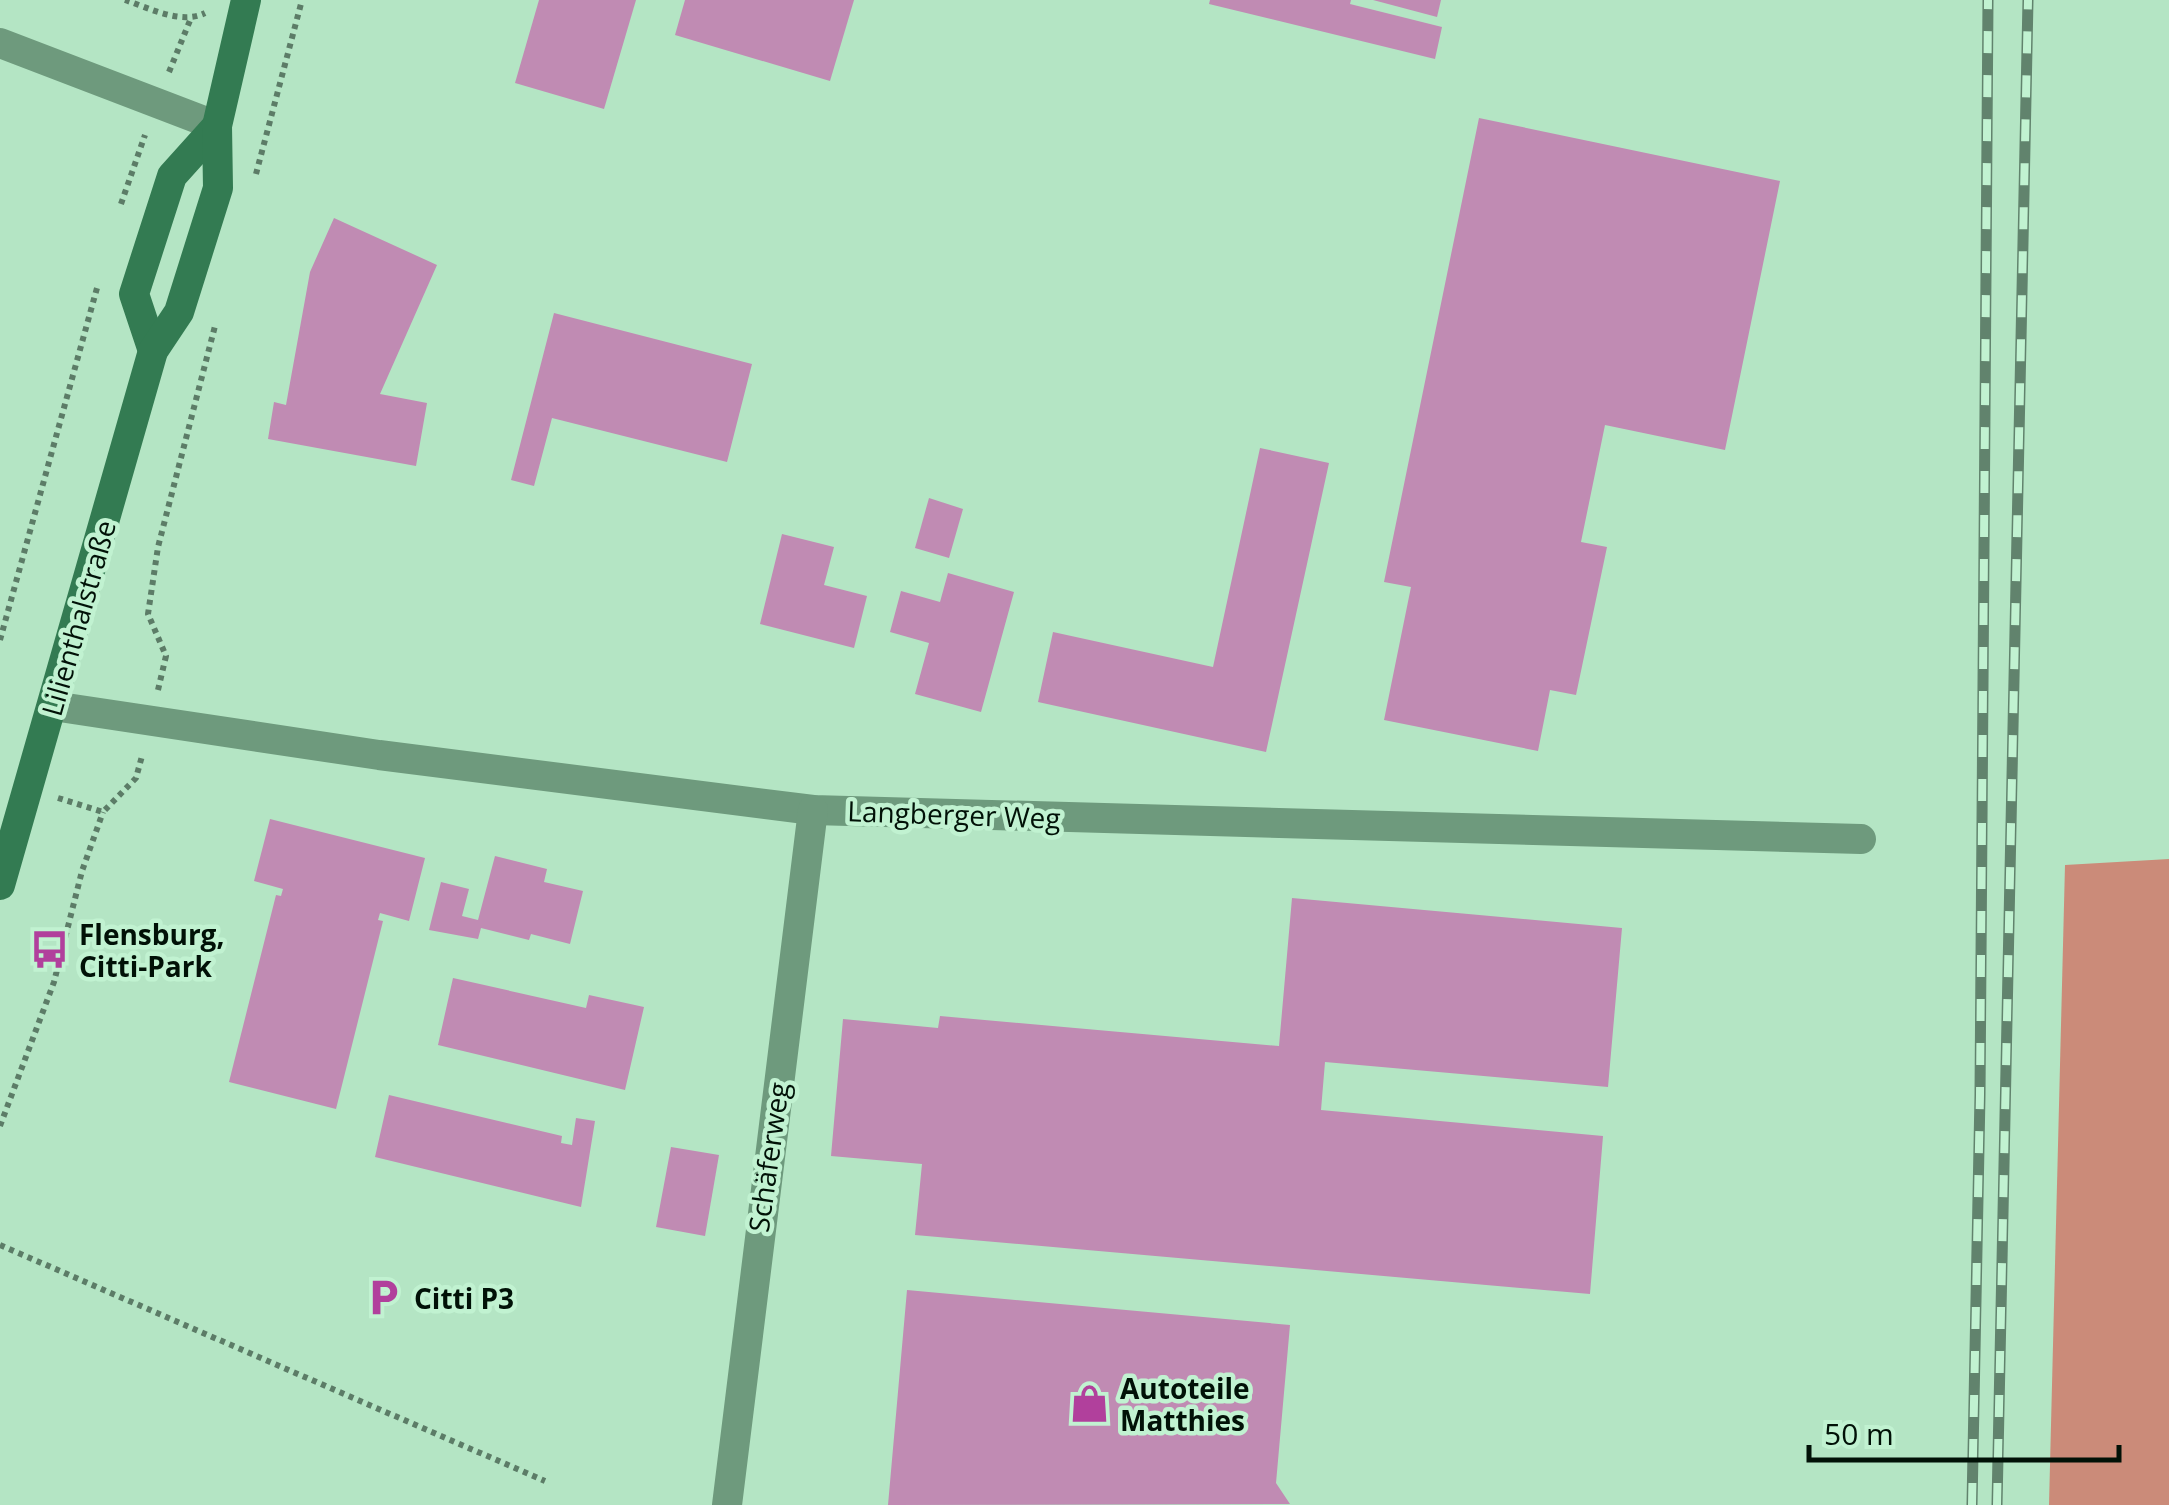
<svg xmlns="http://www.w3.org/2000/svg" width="2169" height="1505" viewBox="0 0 2169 1505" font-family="'Open Sans',sans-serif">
	<rect width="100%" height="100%" fill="#b4e5c4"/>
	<!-- forest -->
	<path fill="#cb8b79" d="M2169 859V1505H2049L2065 865Z"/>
	<!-- building -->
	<g fill="#c08bb3">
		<path d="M539 0H636L604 109 515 83Z"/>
		<path d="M685 0H854L830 81 675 35Z"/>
		<path d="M1210 0H1351L1350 4 1442 27 1435 59 1209 4Z"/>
		<path d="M1373 0H1441L1437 17Z"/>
		<path d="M1479 118 1780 181 1725 450 1605 425 1581 542 1607 547 1576 695 1550 690 1538 751 1384 720 1411 587 1384 582Z"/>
		<path d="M334 218 437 265 380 394 427 403 416 466 268 439 274 402 286 405 310 272Z"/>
		<path d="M554 313 752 364 727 462 552 418 534 486 511 480Z"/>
		<path d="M1260 448 1329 463 1266 752 1038 702 1053 632 1213 667Z"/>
		<path d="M929 498 963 509 949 558 915 548Z"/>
		<path d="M782 534 834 547 824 585 867 596 854 648 760 624Z"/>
		<path d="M948 573 1014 592 981 712 915 694 929 643 890 632 901 591 940 602Z"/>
		<path d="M270 819 425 858 409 921 380 913 378 920 383 921 336 1109 229 1082 276 895 281 896 283 889 254 881Z"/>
		<path d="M495 856 547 869 544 882 583 891 570 944 531 934 529 940 481 928 478 939 429 930 441 882 469 889 462 916 478 920Z"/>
		<path d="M1292 898 1622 928 1608 1087 1325 1062 1321 1110 1603 1136 1590 1294 915 1235 922 1164 831 1156 843 1019 938 1028 940 1016 1279 1046Z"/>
		<path d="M453 978 586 1008 589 995 644 1007 625 1090 438 1045Z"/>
		<path d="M389 1095 562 1136 561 1143 572 1145 576 1118 595 1121 581 1207 375 1157Z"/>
		<path d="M671 1147 719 1155 705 1236 656 1227Z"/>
		<path d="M907 1290 1290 1325 1276 1483 1290 1504 888 1505Z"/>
	</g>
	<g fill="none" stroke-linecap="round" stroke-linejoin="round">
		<!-- path -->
		<g stroke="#5c7c67" stroke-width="6" stroke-dasharray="5 5" stroke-linecap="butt">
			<path d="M125 0C149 8 181 25 205 13"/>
			<path d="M169 72 191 18"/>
			<path d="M256 174 302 0"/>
			<path d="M121 204 145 135"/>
			<path d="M0 640 97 288"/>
			<path d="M158 690 166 656 148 614 158 547 215 326"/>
			<path d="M58 798 103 812 136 778 142 756"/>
			<path d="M0 1126 54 982 82 871 103 812"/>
			<path d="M0 1245 545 1481"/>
		</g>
		<!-- street -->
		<g stroke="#6e9a7d" stroke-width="30">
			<path d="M0 43 217 126"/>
			<path d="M53 706 379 755 813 810 1861 839"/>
			<path d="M727 1505 813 810"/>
		</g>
		<!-- secondary -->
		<g stroke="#337b52" stroke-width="30">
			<path d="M153 351 134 294 172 176 217 126"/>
			<path d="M0 885 153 351 179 312 218 188 217 126 246 0"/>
		</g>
		<defs>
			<g id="rail">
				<path d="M1972 1505 1980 1095 1988 0"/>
				<path d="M1997 1505 2028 0"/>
			</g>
		</defs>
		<!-- rail casing -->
		<use href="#rail" stroke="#61836d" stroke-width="11"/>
		<!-- rail -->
		<use href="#rail" stroke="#c1f2d1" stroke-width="8" stroke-dasharray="22" stroke-linecap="butt"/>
	</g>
	<!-- icons -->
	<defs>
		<symbol id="bus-bare" viewBox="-9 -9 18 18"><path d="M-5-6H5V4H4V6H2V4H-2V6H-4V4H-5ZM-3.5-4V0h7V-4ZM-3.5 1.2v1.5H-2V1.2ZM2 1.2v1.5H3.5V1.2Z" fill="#b1409c" stroke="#c1f2d1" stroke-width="2.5" paint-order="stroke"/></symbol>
		<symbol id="parking-bare" viewBox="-9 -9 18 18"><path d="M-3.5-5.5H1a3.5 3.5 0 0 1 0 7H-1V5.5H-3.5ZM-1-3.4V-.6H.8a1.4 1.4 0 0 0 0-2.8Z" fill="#b1409c" stroke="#c1f2d1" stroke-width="2.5" paint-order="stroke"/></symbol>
		<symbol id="shop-bare" viewBox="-9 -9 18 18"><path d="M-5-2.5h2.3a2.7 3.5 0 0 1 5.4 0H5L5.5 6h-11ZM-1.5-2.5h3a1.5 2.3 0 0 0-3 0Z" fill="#b1409c" stroke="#c1f2d1" stroke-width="2.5" paint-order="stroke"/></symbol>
	</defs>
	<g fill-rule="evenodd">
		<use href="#bus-bare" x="22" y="922" width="55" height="55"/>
		<use href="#parking-bare" x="356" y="1270" width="55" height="55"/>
		<use href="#shop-bare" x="1062" y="1376" width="55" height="55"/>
	</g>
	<g text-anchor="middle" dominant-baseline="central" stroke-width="9" stroke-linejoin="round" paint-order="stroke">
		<!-- street labels -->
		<g font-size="28" fill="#011107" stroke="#c1f2d1">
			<text transform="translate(78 618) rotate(-74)">Lilienthalstraße</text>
			<text transform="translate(954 814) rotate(2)">Langberger Weg</text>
			<text transform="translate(768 1157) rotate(-82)">Schäferweg</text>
		</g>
		<!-- poi labels -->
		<g font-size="28" font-weight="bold" fill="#011107" stroke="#c1f2d1" text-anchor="start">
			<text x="79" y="934">Flensburg,<tspan x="79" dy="32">Citti-Park</tspan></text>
			<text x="414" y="1298">Citti P3</text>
			<text x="1120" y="1388">Autoteile<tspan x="1120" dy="32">Matthies</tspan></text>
		</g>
	</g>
	<!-- scale -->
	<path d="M1809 1445v15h310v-15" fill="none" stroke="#011107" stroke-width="5"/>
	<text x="1824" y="1445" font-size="30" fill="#011107" stroke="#c1f2d1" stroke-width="8" paint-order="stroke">50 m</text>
</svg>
